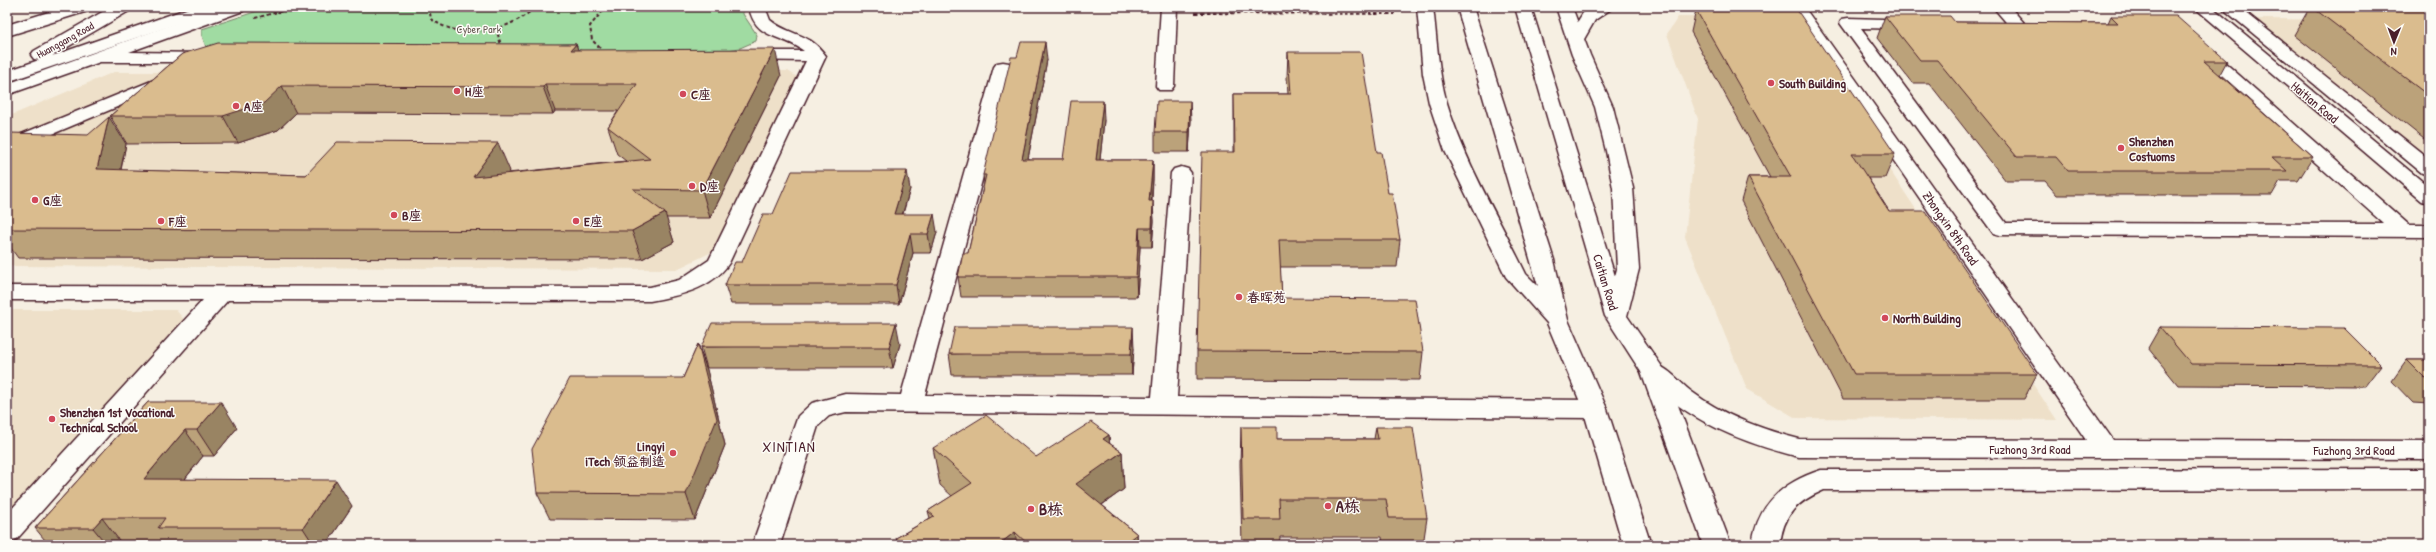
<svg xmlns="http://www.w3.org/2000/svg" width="2436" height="552" viewBox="0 0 2436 552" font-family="'Patrick Hand','LXGW WenKai TC',sans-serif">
	<rect width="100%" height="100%" fill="#f6efe2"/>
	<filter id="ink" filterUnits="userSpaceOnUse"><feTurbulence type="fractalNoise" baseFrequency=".025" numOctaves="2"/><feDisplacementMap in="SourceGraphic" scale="8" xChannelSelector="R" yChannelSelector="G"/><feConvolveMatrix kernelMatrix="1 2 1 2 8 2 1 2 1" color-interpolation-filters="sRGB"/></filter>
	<g filter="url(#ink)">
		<!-- built -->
		<g fill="#eee0c9">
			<path d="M1678 17 1788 18 2057 420 1796 418 1747 389 1685 237 1698 119 1667 34Z"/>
			<path d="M2254 19 2429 20V162Z"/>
			<path d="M788 71 805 82 724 246 677 269 7 266V117L114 72Z"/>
			<path d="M7 310H176L186 322 7 517Z"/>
		</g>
		<!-- green -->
		<path fill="#a0dba2" stroke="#757d66" d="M270 7H743V14L757 35 756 41 740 48 721 51 207 50 202 36V29Z"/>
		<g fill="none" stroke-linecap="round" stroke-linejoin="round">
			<defs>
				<g id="minor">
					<path d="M221 7H245L243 11 129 52 208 53 214 54 217 58 214 62H100L7 95V84Z"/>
					<path d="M749 7H765L770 20C791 37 808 31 826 56L729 263C712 289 678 296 650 301L228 300 17 539 7 543V514L203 300H7V286L650 287 679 280 709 260 806 61 740 60 737 56 740 52 746 51H804C782 34 755 40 749 7Z"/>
					<path d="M1161 7H1177L1174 86 1171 90H1159L1156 86Z"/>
					<path d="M1594 7H1614L1595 20 1583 41H1571L1568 37 1583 13Z"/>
					<path d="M1788 7H1804L2113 440 2429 441V459L1799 457C1740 442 1688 421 1645 377L1641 371 1645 365C1664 360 1677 381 1692 392 1724 416 1761 429 1799 439L2086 440Z"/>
					<path d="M1993 7H2010L2025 24 2023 28H2011Z"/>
					<path d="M2194 7H2212L2429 187V203L2422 201Z"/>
					<path d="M2221 7H2239L2429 159V175L2422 173Z"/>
					<path d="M1848 18 1917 20 1919 24 1917 28 1911 29 1861 28 2006 223 2384 224 2194 54 2191 50 2194 46H2206L2409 225H2429V237L2000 235 1993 233 1840 23 1842 19Z"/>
					<path d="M1003 62 1009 63 1012 67 925 395 1152 397 1171 173 1174 169 1181 167 1188 169 1191 173 1177 397 1595 400 1604 403 1607 409 1604 415 1595 418 846 412 829 416 818 426 780 545H752L798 416 812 403 846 394 901 395 994 67 997 63Z"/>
					<path d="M166 75 172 76 175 80 172 84 7 153V140Z"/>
					<path d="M2429 469V489L1824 490C1796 502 1783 515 1780 545H1752C1757 504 1783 482 1821 470Z"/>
				</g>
				<g id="major">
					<path d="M1417 7H1433C1437 39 1438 72 1447 103 1465 163 1499 218 1526 274L1538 286 1457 7H1473L1554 260 1568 320 1607 409 1651 545H1623L1583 409 1547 323 1506 277 1445 151 1429 103 1423 74Z"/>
					<path d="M1515 7H1531L1615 276 1617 269 1613 188 1606 151 1595 107 1572 55 1556 7H1572L1590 55 1613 107 1633 188 1639 269 1627 316 1665 371 1731 545H1703L1641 372 1605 316Z"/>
				</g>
				<g id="highway">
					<path d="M65 7H90L88 11 7 36V25Z"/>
					<path d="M111 7H131L129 11 52 56 192 7H216L214 11 7 82V71L39 60 34 59 31 55 34 51Z"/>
				</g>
			</defs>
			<!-- minor casing -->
			<use href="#minor" stroke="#4a1f2b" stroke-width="3"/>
			<!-- major casing -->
			<use href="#major" stroke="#4a1f2b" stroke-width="3"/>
			<!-- highway casing -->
			<use href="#highway" stroke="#4a1f2b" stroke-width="3"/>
			<!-- path -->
			<g stroke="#4a1f2b" stroke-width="2" stroke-dasharray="3.5 2.5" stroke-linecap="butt">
				<path d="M429 7 431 19C463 42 508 32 536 7"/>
				<path d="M1273 7V14"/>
				<path d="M1195 13 1395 14"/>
				<path d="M255 18 297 7"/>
				<path d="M496 28 501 45"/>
				<path d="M600 48 592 40 590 26 606 7"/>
			</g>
			<!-- minor -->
			<use href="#minor" fill="#fdfcf7" fill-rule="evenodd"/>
			<!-- major -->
			<use href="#major" fill="#fdfcf7" fill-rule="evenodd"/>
			<!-- highway -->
			<use href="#highway" fill="#fdfcf7" fill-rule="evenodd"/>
		</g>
		<!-- wall -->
		<g fill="#bba27a" stroke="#4a1f2b">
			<path d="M2310 7H2429V143L2294 35Z"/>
			<path d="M1696 10 1895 154 1885 178H1868L1889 211 2037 374 2024 399H1843L1741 201 1748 177H1770L1691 32Z"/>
			<path d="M1885 16 1955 22 2108 23 2111 16 2227 61 2220 74 2313 157 2298 181H2280L2272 195H2057L2045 181H2006L1929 83H1912L1877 38Z"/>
			<path d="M576 44 578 50 781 76 710 218H666L674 242 642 259 18 258 7 243V134L126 144 121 170 306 175 510 171 508 173 626 161 617 154 608 127 618 111H555L553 114 296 113 278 130 238 143 127 144 110 116 182 54Z"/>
			<path d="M1288 52 1377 152 1400 240 1397 267H1280L1282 298 1423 352 1420 380 1197 379V351L1234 152V94H1288L1287 77Z"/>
			<path d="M1047 60 1028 159H1063L1104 120 1100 160H1153V179L1152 201 1154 221 1152 247H1140L1137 297H961L958 277 968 253 984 183 983 175Z"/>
			<path d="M1191 120 1189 152H1155V132Z"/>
			<path d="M910 189 903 214 937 232 931 253H913L899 304H731L725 285 742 262Z"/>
			<path d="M2160 327 2381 365 2365 386 2178 385 2148 348Z"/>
			<path d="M698 344 707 370 725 445 695 520 550 519 537 493 683 378Z"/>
			<path d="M900 344 893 368H707L701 347Z"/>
			<path d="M1134 348 1132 375H952L949 354Z"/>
			<path d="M2407 360H2429V404L2413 403 2392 381Z"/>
			<path d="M148 402 237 428 214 456H203L185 479 352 506 326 545H171L170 544H122L121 545H49L35 528Z"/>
			<path d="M1241 427 1277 439H1374L1376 427 1427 518 1423 545H1383L1382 537H1280L1279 545H1242L1240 464Z"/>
			<path d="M1109 435V443L1122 452 1124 489 1102 505 1137 534 1138 545H898L896 538 930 518 928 511 952 496 940 485 933 448 1036 457Z"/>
		</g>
		<!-- shaded-wall -->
		<g fill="#998463" stroke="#4a1f2b">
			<path d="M1045 42 1047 60 1024 179 1022 159Z"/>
			<path d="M576 44 585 70 571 50Z"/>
			<path d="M775 49 781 76 710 218 702 190Z"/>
			<path d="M545 84 555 111 553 114 543 87Z"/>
			<path d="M282 86 296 113 278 130 238 143 223 116Z"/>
			<path d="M1103 101 1104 120 1098 179 1096 160Z"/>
			<path d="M1190 101 1191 120 1189 152V132Z"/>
			<path d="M109 117 126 144 115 197 97 169Z"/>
			<path d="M498 143 510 171 485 205 473 177Z"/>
			<path d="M1153 160V179L1150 221 1149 201Z"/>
			<path d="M907 171 910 189 897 232 894 214Z"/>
			<path d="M1153 201 1154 221 1152 247V228Z"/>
			<path d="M665 213 674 242 642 259 632 231Z"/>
			<path d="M934 214 937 232 931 253 928 234Z"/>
			<path d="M1139 228 1140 247 1137 297 1136 277Z"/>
			<path d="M910 234 913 253 899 304 896 285Z"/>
			<path d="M896 323 900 344 893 368 889 347Z"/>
			<path d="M1133 327 1134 348 1132 375 1131 354Z"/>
			<path d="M698 344 707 370 725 445 695 520 686 494Z"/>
			<path d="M221 402 237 428 214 456 197 430Z"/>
			<path d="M185 430 203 456 164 505 144 479Z"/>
			<path d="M1109 435 1111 460 1122 452 1124 489 1079 521 1076 484 1103 439Z"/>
			<path d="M336 480 352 506 326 545H314L303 528Z"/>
			<path d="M102 518 122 544 121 545H107L93 528Z"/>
			<path d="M1015 532 1017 545H998Z"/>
			<path d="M1137 534 1138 545H1122Z"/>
		</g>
		<!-- building -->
		<g fill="#dabc8e" stroke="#4a1f2b">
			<path d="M2312 7H2429V96Z"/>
			<path d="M1696 10H1797L1895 154H1852L1889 211H1925L2037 374H1854L1748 177H1791Z"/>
			<path d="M1885 16H1950L1955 22 2118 23 2111 16H2176L2227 61H2204L2313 157H2272L2287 171H2068L2056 157H2017L1937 60H1920Z"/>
			<path d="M1021 42H1045L1022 159H1063L1071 101H1103L1096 160H1153L1149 201H1153L1152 228H1139L1136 277H958L963 253H968L986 175H983L1011 57H1017Z"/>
			<path d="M218 43 576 44 571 50 775 49 702 190 633 189 665 213 632 231 7 229V134L10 133 88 135 109 117 97 169 306 175 337 142 498 143 473 177 650 159 608 127 637 84H545L543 87 282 86 264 103 223 116H110L182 54Z"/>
			<path d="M1288 52H1361L1377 152H1381L1388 193H1392L1400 240H1279L1282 298 1415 299 1423 352 1197 351 1202 152H1235L1234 94H1291Z"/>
			<path d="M1157 101H1190L1189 132H1155Z"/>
			<path d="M792 171H907L894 214H934L928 234H910L896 285H725L735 262H742L763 214H773Z"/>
			<path d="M712 323H896L889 347H701Z"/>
			<path d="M955 327H1133L1131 354H949Z"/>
			<path d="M2160 327 2344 328 2381 365 2191 364Z"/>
			<path d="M698 344 717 419 686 494 537 493 532 449 570 378H683Z"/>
			<path d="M2407 360H2429V382Z"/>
			<path d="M148 402H221L197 430H185L144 479 336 480 303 528H158L165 518H102L93 528H35Z"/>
			<path d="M986 415 1036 457 1091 422 1109 435 1103 439 1122 452 1076 484 1137 534 1122 545H1029L1015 532 998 545H904L896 538 934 516 928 511 972 483 933 448Z"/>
			<path d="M1241 427H1277V439H1378L1376 427H1413L1427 518H1389L1386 499H1279L1280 519H1243Z"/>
		</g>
	</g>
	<!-- markers -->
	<g fill="#d1495b" stroke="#fdfcf7" stroke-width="1.5">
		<circle cx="1771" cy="83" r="4"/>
		<circle cx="457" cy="91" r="4"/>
		<circle cx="683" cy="94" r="4"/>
		<circle cx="236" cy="106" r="4"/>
		<circle cx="2121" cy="148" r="4"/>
		<circle cx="692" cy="186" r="4"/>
		<circle cx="35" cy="200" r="4"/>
		<circle cx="394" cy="215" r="4"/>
		<circle cx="161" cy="221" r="4"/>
		<circle cx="576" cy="221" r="4"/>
		<circle cx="1239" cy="297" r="4"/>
		<circle cx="1885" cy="318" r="4"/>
		<circle cx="52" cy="419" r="4"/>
		<circle cx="673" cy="453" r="4"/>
		<circle cx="1328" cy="506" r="4"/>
		<circle cx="1031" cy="509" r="4"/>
	</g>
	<g text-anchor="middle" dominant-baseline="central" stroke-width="3" stroke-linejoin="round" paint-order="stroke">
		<!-- far-park labels -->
		<g font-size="11" fill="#64574f" stroke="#fdfcf7">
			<text x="479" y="29">Cyber Park</text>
		</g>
		<!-- far-street labels -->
		<g font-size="11" fill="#4a1f2b" stroke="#fdfcf7">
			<text transform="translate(65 40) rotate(-29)">Huanggang Road</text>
		</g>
		<!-- poi labels -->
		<g font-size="13" font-weight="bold" fill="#4a1f2b" stroke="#fdfcf7" text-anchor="start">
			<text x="1779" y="83">South Building</text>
			<text x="465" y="91">H座</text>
			<text x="691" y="94">C座</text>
			<text x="244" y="106">A座</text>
			<text x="2129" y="141">Shenzhen<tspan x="2129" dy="15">Costuoms</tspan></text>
			<text x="700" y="186">D座</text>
			<text x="43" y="200">G座</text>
			<text x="402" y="215">B座</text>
			<text x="169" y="221">F座</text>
			<text x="584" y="221">E座</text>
			<text x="1247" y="297">春晖苑</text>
			<text x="1893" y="318">North Building</text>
			<text x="60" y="412">Shenzhen 1st Vocational<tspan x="60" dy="15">Technical School</tspan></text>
			<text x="665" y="446" text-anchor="end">Lingyi<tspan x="665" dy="15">iTech 领益制造</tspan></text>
		</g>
		<!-- street labels -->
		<g font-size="13" fill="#4a1f2b" stroke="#fdfcf7">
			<text transform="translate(2315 102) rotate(40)">Haitian Road</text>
			<text transform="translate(1951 228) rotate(55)">Zhongxin 8th Road</text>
			<text transform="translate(1606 282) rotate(73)">Caitian Road</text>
			<text x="2030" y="449">Fuzhong 3rd Road</text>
			<text x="2354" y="450">Fuzhong 3rd Road</text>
		</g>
		<!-- quarter labels -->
		<g font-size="15" letter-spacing="1" fill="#4a1f2b" stroke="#fdfcf7">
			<text x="789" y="446">XINTIAN</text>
		</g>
		<!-- near-poi labels -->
		<g font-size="16" font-weight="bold" fill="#4a1f2b" stroke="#fdfcf7" text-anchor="start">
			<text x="1336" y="506">A栋</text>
			<text x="1039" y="509">B栋</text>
		</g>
	</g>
	<!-- margin -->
	<rect width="2436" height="552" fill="none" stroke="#fdfcf7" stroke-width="24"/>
	<rect x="12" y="12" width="2412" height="528" fill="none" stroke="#4a1f2b" stroke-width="1.5" filter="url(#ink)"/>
	<!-- north arrow -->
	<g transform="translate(2394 42) rotate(181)" stroke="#fdfcf7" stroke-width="3" paint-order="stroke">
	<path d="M0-3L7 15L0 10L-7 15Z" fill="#4a1f2b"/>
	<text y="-6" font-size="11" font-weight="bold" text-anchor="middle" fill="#4a1f2b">N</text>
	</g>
</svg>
